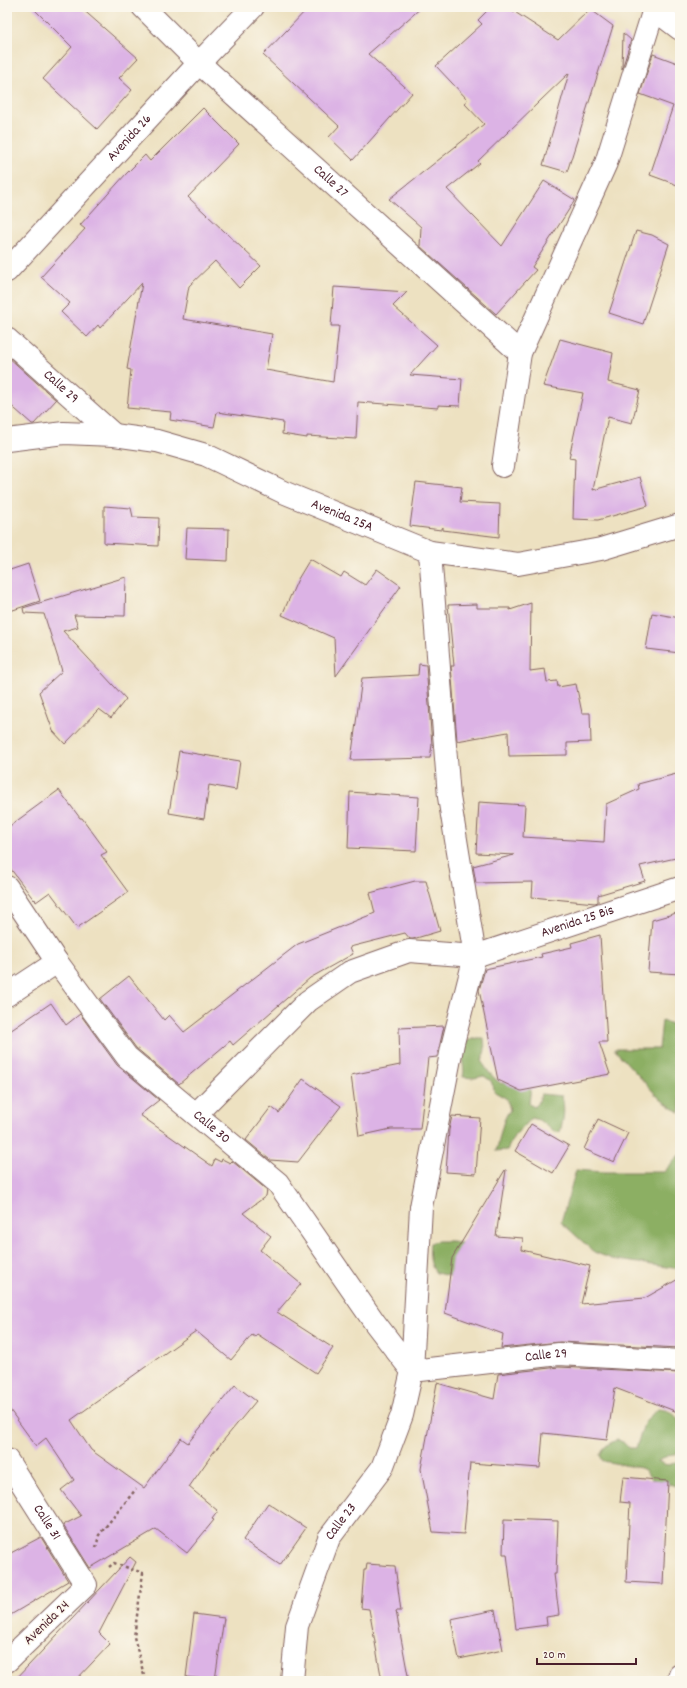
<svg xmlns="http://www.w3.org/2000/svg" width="687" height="1688" viewBox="0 0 687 1688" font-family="Dekko,sans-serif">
	<rect width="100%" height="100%" fill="#fbf7ec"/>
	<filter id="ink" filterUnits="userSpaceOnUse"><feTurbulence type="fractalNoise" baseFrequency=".025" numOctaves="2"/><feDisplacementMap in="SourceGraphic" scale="8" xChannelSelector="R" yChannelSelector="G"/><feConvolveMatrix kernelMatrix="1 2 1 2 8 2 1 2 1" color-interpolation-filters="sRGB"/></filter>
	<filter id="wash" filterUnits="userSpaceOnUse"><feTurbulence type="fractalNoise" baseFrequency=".012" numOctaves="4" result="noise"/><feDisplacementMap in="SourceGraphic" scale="16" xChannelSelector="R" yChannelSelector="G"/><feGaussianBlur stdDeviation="0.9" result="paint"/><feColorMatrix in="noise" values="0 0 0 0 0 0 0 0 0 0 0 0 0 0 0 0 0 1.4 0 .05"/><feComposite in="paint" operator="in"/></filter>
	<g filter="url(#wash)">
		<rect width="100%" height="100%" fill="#ede1c1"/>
		<!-- forest -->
		<g fill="#8caf63" stroke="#6b6747">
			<path d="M662 1020 680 1028V1113L660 1099 614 1049H659Z"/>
			<path d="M477 1038H484L485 1050 482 1061C486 1070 494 1079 502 1084L506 1078 531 1086 529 1104 534 1107 539 1101 541 1094 562 1096C565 1109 564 1119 560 1132H554L539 1120 531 1118 514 1136 507 1150 496 1151C501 1137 501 1121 510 1110L507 1099 495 1092 491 1081 484 1076 474 1078 463 1077 464 1071 460 1043Z"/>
			<path d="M680 1154V1269L612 1259 594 1252 561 1222 576 1170 604 1172H664Z"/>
			<path d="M438 1241H452L471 1245 464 1279 436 1273C429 1264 429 1254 430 1243Z"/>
			<path d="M658 1409C686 1411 680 1433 680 1454L667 1456 658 1461C669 1468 671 1464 680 1460V1487L651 1479 645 1470 641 1468 603 1461 600 1455C603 1447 610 1442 618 1440L625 1443 629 1448H636L645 1421Z"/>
		</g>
		<g id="blocks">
			<!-- building -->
			<g fill="#dcb3e5">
				<path d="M32 7H80L138 58 119 78 132 90 97 129 43 79 72 47Z"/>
				<path d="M309 7H422L368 54 412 93 353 160 329 137 339 126 263 55Z"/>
				<path d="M491 7H507L558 40 590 9 613 26 567 172 543 165 569 73 478 161 480 163 447 189 502 246 544 181 575 200 532 267 536 270 496 314 420 246 421 227 389 199 484 124 465 104 467 99 436 66 482 24 478 20Z"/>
				<path d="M623 33 631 40 622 69Z"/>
				<path d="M653 54 680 64V186L650 175 673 106 640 94Z"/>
				<path d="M203 108 239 144 188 197 261 266 239 288 215 261 189 286 183 319 272 334 266 370 333 382 339 326H331L334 287 407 292 393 306 437 345 410 375 462 379 460 406 438 405V408L358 402 356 439 307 436V438L282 434 283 422 217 412 214 427 170 420 171 412 127 408 131 370 127 369 142 283 100 328 98 325 87 337 61 312 70 303 41 277 85 229 80 225 126 174 145 155 150 161Z"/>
				<path d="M636 231 652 235 669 244 643 324 609 313Z"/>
				<path d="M560 339 613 353 608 382 640 390 632 423 608 417 593 490 640 477 648 506 598 520 573 519 575 459 569 458 583 393 543 386Z"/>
				<path d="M7 356 56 400 34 424H32L7 402Z"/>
				<path d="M416 482 462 487 460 502 500 504 499 537 443 530V527L441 530 410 526Z"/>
				<path d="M104 506 131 508 133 517 159 518 158 546 104 543Z"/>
				<path d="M187 528 229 529 228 561 185 559Z"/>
				<path d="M310 559 341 577 344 572 365 585 377 569 401 586 336 676 334 638 282 615 298 579Z"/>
				<path d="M28 564 40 601 7 612V571Z"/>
				<path d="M126 577 125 616 74 615 78 627 63 631 126 699 111 718 99 709 65 744 53 731 39 692 62 671 44 614 24 613 23 608Z"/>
				<path d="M531 603 530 671 545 669 547 682 557 681 558 687 576 684 582 713H590L591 742 567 743V755L509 756 508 732 457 741 451 666H454L448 605 477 604V608H510V610Z"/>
				<path d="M652 613 680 618V653L646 649Z"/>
				<path d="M419 664 426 665 432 745 430 758 351 760 362 678 418 675Z"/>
				<path d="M179 751 240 761 236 790 209 785 204 819 169 813Z"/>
				<path d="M680 773V857L640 866 645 881 598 895V902L595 903 532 897 533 882 476 883 473 866 514 855 476 853 479 802 525 805 523 837 604 842 606 804 639 789 638 784Z"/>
				<path d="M59 790 80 818H82L107 852 101 855 128 892 77 928 50 892 36 902 35 899 34 900 7 864V828Z"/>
				<path d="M350 792 419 797 416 851 348 848Z"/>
				<path d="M415 881H426L440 931 413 939H410L405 933 350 947 353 954 310 978 233 1045 230 1041 179 1084 136 1048 100 999 129 976 164 1020 169 1015 184 1032 298 944 375 913 370 893Z"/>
				<path d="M680 912V974L648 972 652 920Z"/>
				<path d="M600 935 607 1042H599L610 1074 521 1091 498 1080 479 990 485 969 542 957 541 954 572 947 571 943Z"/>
				<path d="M51 1003 66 1025 80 1014 117 1065 159 1100 140 1115 212 1166 215 1159 221 1162 222 1159 230 1163 232 1161 267 1190 266 1196 243 1213 271 1236 260 1250 301 1284 277 1312 333 1348 316 1373 257 1334 255 1337 252 1335 231 1360 196 1331 71 1420 91 1450 144 1488 181 1438 188 1443 235 1385 256 1401 213 1453 189 1487 218 1511 212 1519 214 1520 187 1553 156 1529 90 1568 63 1525 81 1516 61 1490 74 1480 46 1438 36 1446 7 1406V1033Z"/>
				<path d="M444 1026 437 1057 428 1058 420 1129H391L359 1136 351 1075 400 1065 399 1028Z"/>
				<path d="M303 1079 341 1106 298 1162 270 1160 246 1140 271 1107 279 1113Z"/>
				<path d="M452 1116 480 1118 476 1174 446 1172 449 1130Z"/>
				<path d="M598 1119 628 1133 614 1162 584 1149Z"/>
				<path d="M531 1124 569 1146 553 1173 515 1151Z"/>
				<path d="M505 1170H506L496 1236 523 1238 522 1250 590 1266 581 1304 645 1298 680 1278V1348L560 1342 501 1348 503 1334 445 1313 452 1258Z"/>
				<path d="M559 1367 680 1373V1413L615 1388 607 1440 543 1433 540 1468 470 1463 464 1534 433 1532 421 1469 437 1383 494 1399 498 1374Z"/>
				<path d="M623 1477 668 1481 663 1584 626 1582 630 1503 620 1502Z"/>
				<path d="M268 1503 306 1528 280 1565 243 1540Z"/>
				<path d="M504 1519 558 1521 556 1574H554L559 1615 546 1617 547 1625 516 1629 507 1554H503Z"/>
				<path d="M41 1537 68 1581 7 1617V1555Z"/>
				<path d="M130 1557 136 1562 99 1633 110 1644 75 1681H14Z"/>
				<path d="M367 1564 395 1566 401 1611H396L409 1681H382L369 1609 361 1608 364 1570H366Z"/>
				<path d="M495 1610 503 1650 459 1659 451 1619Z"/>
				<path d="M194 1614 224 1618 215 1680 186 1677Z"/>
			</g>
		</g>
	</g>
	<g filter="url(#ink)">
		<use href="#blocks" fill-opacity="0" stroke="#836360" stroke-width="1"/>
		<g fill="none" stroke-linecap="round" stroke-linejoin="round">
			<defs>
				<g id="street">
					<path id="s1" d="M143 7 199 63 520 353"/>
					<path d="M651 7 680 29"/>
					<path id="s2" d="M7 271 199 63 253 7"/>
					<path id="s3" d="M7 339 114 435"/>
					<path d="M503 466 520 353 606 163 654 9"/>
					<path id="s4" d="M7 887 57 962 127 1057 278 1183 375 1323 412 1371"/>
					<path d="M7 995 57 962"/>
					<path id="s5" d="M196 1114 308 1001 350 972 409 951 475 956 680 888"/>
					<path id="s6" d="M412 1371 559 1354 680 1361"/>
					<path id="s7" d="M7 1460 86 1585 7 1661"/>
					<path id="s8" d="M292 1681 297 1626 329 1538 382 1468 402 1415 412 1371 421 1207 453 1043 475 956 449 797 430 552"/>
					<path d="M678 1681 680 1675"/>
				</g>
				<g id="secondary">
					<path id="s9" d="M7 440 64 433 114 435 157 441 206 455 283 492 430 552 518 564 601 549 680 525"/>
				</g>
			</defs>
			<!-- street casing -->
			<use href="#street" stroke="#836360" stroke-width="24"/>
			<!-- secondary casing -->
			<use href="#secondary" stroke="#836360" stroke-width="24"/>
			<!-- path -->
			<g stroke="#836360" stroke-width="2.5" stroke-dasharray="3 3" stroke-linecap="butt">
				<path d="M96 1548 99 1535 136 1489"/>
				<path d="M109 1567 114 1563 143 1573 134 1637 145 1679 153 1681"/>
			</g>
			<!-- street -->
			<use href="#street" stroke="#fff" stroke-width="22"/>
			<!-- secondary -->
			<use href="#secondary" stroke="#fff" stroke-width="22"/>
		</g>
	</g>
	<g text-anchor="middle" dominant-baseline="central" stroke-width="3" stroke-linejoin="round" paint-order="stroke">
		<!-- street labels -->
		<g font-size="14" fill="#4a1f2b" stroke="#fbf7ec">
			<text stroke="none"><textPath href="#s2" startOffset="181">Avenida 26</textPath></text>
			<text stroke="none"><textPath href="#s1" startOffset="256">Calle 27</textPath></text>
			<text stroke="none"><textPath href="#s3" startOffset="72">Calle 29</textPath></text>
			<text stroke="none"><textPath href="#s9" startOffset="351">Avenida 25A</textPath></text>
			<text stroke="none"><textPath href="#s5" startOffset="447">Avenida 25 Bis</textPath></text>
			<text stroke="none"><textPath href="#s4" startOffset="318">Calle 30</textPath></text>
			<text stroke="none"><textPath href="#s6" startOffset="135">Calle 29</textPath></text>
			<text stroke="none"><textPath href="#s7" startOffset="74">Calle 31</textPath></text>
			<text stroke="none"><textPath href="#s8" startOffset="169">Calle 23</textPath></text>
			<text transform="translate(47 1623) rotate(-44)">Avenida 24</text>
		</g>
	</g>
	<!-- margin -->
	<rect width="687" height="1688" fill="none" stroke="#fbf7ec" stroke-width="24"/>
	<!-- scale -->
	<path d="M537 1658v6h99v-6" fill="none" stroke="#4a1f2b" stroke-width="2"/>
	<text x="543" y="1658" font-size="12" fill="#4a1f2b" stroke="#fbf7ec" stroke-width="3" paint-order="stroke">20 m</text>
</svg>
